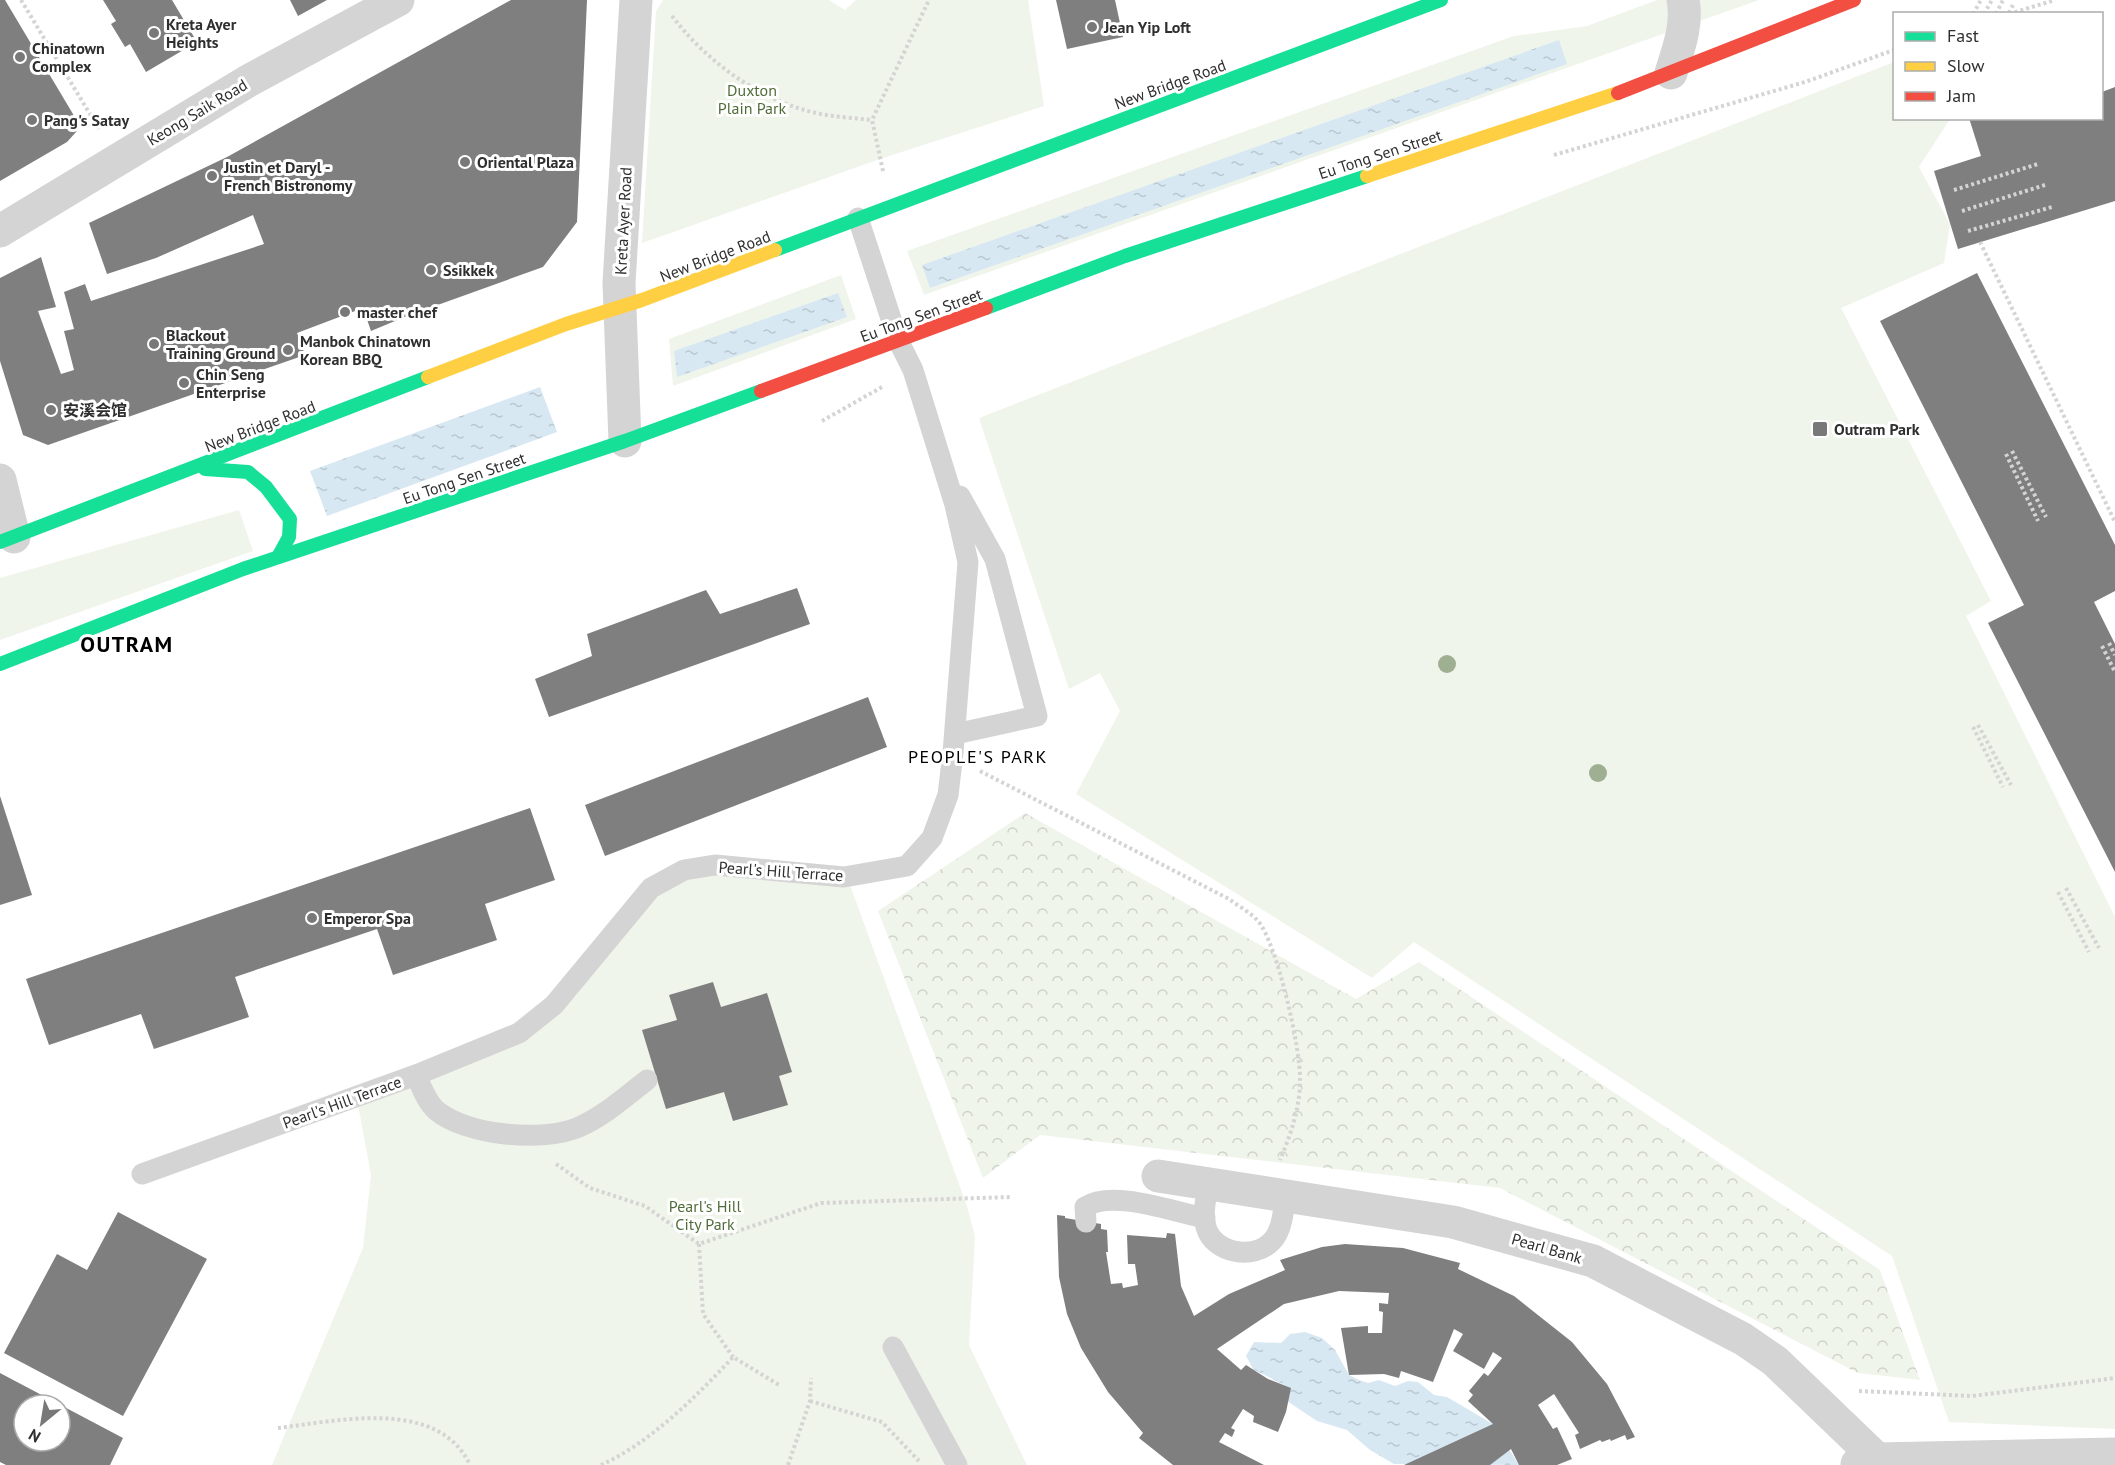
<svg xmlns="http://www.w3.org/2000/svg" width="2115" height="1465" viewBox="0 0 2115 1465" font-family="'PT Sans','Noto Sans SC',sans-serif">
	<defs>
		<pattern id="forest-crowns" width="20" height="18" patternUnits="userSpaceOnUse" patternTransform="scale(1.5)"><rect width="20" height="18" fill="#f0f5eb"/><path d="M2 6a3 3 0 1 1 6 0M12 15a3 3 0 1 1 6 0" fill="none" stroke="#ced2ca"/></pattern>
		<pattern id="water-ripples" width="26" height="14" patternUnits="userSpaceOnUse" patternTransform="scale(1.5)"><rect width="26" height="14" fill="#d7e8f3"/><path d="M2 4q2-2 4 0t4 0M15 11q2-2 4 0t4 0" fill="none" stroke="#b9c7d1"/></pattern>
	</defs>
	<rect width="100%" height="100%" fill="#fff"/>
	<!-- green -->
	<g fill="#f0f5eb">
		<path d="M663 0H829L845 10 856 0H1028L1044 106 880 159 642 243 656 11Z"/>
		<path d="M1657 0H1759L924 295 907 251 1514 36 1587 26Z"/>
		<path d="M1894 62V118L1950 119 1919 167 1950 224 1944 263 1841 308 1991 601 1966 616 2115 917V1429L1949 1422 1892 1256 1414 942 1372 978 1076 794 1120 711 1100 673 1069 689 979 418Z"/>
		<path d="M841 275 856 319 673 386 669 339Z"/>
		<path d="M239 510 253 551 0 640V578Z"/>
		<path d="M720 872 850 885 967 1206 975 1237 969 1345 1027 1465H272L363 1248 371 1175 358 1105 561 1011 659 894 689 879Z"/>
	</g>
	<!-- forest -->
	<path fill="url(#forest-crowns)" d="M1025 813 1356 999 1419 962 1880 1270 1920 1380 1858 1373 1500 1188 1040 1135 983 1178 878 911Z"/>
	<!-- water -->
	<g fill="url(#water-ripples)">
		<path d="M1559 40 1567 64 930 288 922 265Z"/>
		<path d="M838 293 847 317 677 377 674 351Z"/>
		<path d="M540 387 557 432 327 516 310 471Z"/>
		<path d="M1305 1332 1322 1338 1335 1350 1349 1375 1359 1380 1368 1383 1379 1380 1395 1386 1408 1381 1418 1382 1434 1395 1447 1397 1493 1424 1519 1465 1394 1464 1370 1450 1347 1430 1317 1421 1287 1401 1290 1388 1253 1369 1246 1356 1254 1342 1281 1343 1290 1334Z"/>
	</g>
	<!-- building -->
	<g fill="#7f7f7f" fill-rule="evenodd">
		<path d="M0 0H5L73 114 77 131 67 142 0 181Z"/>
		<path d="M103 0H172L197 42 146 72 130 44 125 47 111 24 116 21Z"/>
		<path d="M290 0H327L298 16Z"/>
		<path d="M511 0H587L577 222 543 267 407 316 371 331 363 308 297 333 305 355 48 445 23 435 0 361V278L41 257 56 307 38 311 61 374 74 370 64 331 74 329 64 292 85 284 91 301 264 244 253 215 156 258 107 274 89 223 227 157Z"/>
		<path d="M1056 0H1115L1123 37 1067 49Z"/>
		<path d="M2115 87V201L1958 249 1934 171 1981 156 1969 118H2102V92Z"/>
		<path d="M1977 273 2115 545V591L2094 602 2115 644V872L1988 623 2024 605 1880 321Z"/>
		<path d="M797 588 810 624 549 717 535 679 592 656 587 634 706 590 720 614Z"/>
		<path d="M868 697 887 747 605 856 585 805Z"/>
		<path d="M0 796 32 895 0 905Z"/>
		<path d="M530 808 555 880 485 904 497 940 393 975 377 929 235 977 249 1017 154 1049 141 1014 49 1045 26 979Z"/>
		<path d="M713 982 721 1007 767 993 792 1072 779 1076 788 1105 733 1121 724 1092 666 1109 642 1030 677 1020 669 995Z"/>
		<path d="M118 1212 207 1259 123 1416 4 1353 57 1254 87 1270Z"/>
		<path d="M1057 1215 1065 1216V1218L1101 1224V1229L1107 1230 1108 1252H1106L1111 1284 1122 1283 1123 1288 1138 1285 1135 1264H1128L1127 1235 1166 1238 1167 1233 1175 1234 1181 1286 1194 1316 1229 1294 1285 1270 1280 1260 1322 1247 1345 1244 1403 1248 1460 1263 1458 1269 1514 1296 1572 1342 1607 1384 1635 1437 1627 1440 1625 1435 1611 1441 1610 1439 1602 1442 1600 1440 1580 1449 1575 1435 1579 1433 1554 1394 1538 1405 1553 1429 1557 1427 1572 1459 1557 1465H1519L1511 1449 1490 1465H1404L1493 1424 1468 1401 1473 1395 1469 1391 1484 1373 1488 1376 1502 1358 1493 1352 1484 1369 1453 1351 1463 1334 1454 1329 1433 1382 1401 1371 1399 1378 1384 1374 1349 1375 1341 1328 1368 1326V1333H1382L1383 1312 1379 1311V1303L1388 1304 1389 1293 1339 1291 1284 1304 1217 1349 1241 1370 1246 1365 1268 1379 1291 1388 1286 1412 1278 1432 1253 1422 1254 1416 1243 1409 1231 1428 1235 1430 1232 1437 1225 1433 1219 1442 1264 1465H1173L1139 1438 1143 1433 1108 1392 1081 1348 1067 1314 1059 1277Z"/>
		<path d="M0 1373 123 1438 110 1465H6L0 1462ZM24 1405H60V1441H24Z"/>
	</g>
	<g fill="none" stroke-linecap="round" stroke-linejoin="round">
		<!-- path -->
		<g stroke="#d4d4d4" stroke-width="4" stroke-dasharray="3 3" stroke-linecap="butt">
			<path d="M21 0 99 129"/>
			<path d="M2009 13 2013 5"/>
			<path d="M1973 14 1981 0"/>
			<path d="M1984 14 1992 0"/>
			<path d="M1996 14 2003 0"/>
			<path d="M2009 14 2055 0"/>
			<path d="M672 16C707 62 759 100 816 113 834 117 854 118 872 120"/>
			<path d="M1554 155 1805 82 1894 50"/>
			<path d="M883 171 872 120 929 0"/>
			<path d="M1954 190 2038 164"/>
			<path d="M1962 211 2045 185"/>
			<path d="M1968 231 2052 207"/>
			<path d="M1980 242 2115 522"/>
			<path d="M822 421 882 387"/>
			<path d="M2012 451 2046 517"/>
			<path d="M2006 454 2038 521"/>
			<path d="M2109 643 2115 655"/>
			<path d="M2102 646 2115 672"/>
			<path d="M1978 725 2011 785"/>
			<path d="M1973 727 2003 787"/>
			<path d="M980 771 1229 899C1238 906 1250 912 1258 921 1277 943 1301 1050 1300 1080 1300 1108 1291 1134 1280 1160"/>
			<path d="M2066 888 2099 948"/>
			<path d="M2058 892 2089 952"/>
			<path d="M556 1164 590 1188 645 1206 699 1244 821 1203 1011 1197"/>
			<path d="M699 1244 703 1314 733 1357"/>
			<path d="M1859 1391 1972 1396 2115 1378"/>
			<path d="M810 1401 882 1422 919 1461"/>
			<path d="M278 1428C337 1421 438 1397 470 1465"/>
			<path d="M601 1465C650 1443 697 1396 733 1357L779 1385"/>
			<path d="M788 1465 810 1401 811 1378"/>
		</g>
		<!-- lane -->
		<g stroke="#d4d4d4" stroke-width="21">
			<path d="M955 734 1037 716 995 559 960 496"/>
			<path d="M416 1075C421 1086 427 1103 437 1111 466 1135 543 1143 579 1127 604 1116 625 1097 647 1080"/>
			<path d="M142 1174 416 1075 519 1033 554 1005 651 888 684 870 715 865 844 877 907 866 932 838 948 795 953 753 968 562 955 505 913 370 898 340 858 218"/>
			<path d="M1209 1184C1206 1197 1202 1213 1206 1227 1213 1253 1254 1261 1272 1241 1282 1231 1284 1210 1285 1197"/>
			<path d="M1086 1222 1085 1207C1113 1189 1173 1212 1205 1218"/>
			<path d="M893 1347 957 1465"/>
		</g>
		<!-- street -->
		<g stroke="#d4d4d4" stroke-width="33">
			<path d="M1671 73C1678 50 1688 25 1683 0"/>
			<path d="M0 231 248 81 398 0"/>
			<path d="M625 441 619 283 636 0"/>
			<path d="M0 480 14 537"/>
			<path d="M1158 1176 1453 1222 1593 1261 1743 1339 1775 1361 1877 1459"/>
			<path d="M1857 1464 1877 1459 2115 1454"/>
		</g>
		<!-- fast -->
		<g stroke="#16e098" stroke-width="14">
			<path d="M775 250 1441 0"/>
			<path d="M986 308 1125 256 1367 176"/>
			<path d="M205 469 248 472 266 487 290 519 289 537 278 557"/>
			<path d="M0 542 428 377"/>
			<path d="M0 664 243 569 625 441 761 391"/>
		</g>
		<!-- slow -->
		<g stroke="#ffcf43" stroke-width="14">
			<path d="M1367 176 1618 93"/>
			<path d="M428 377 566 324 642 300 775 250"/>
		</g>
		<!-- jam -->
		<g stroke="#f24e42" stroke-width="14">
			<path d="M1618 93 1854 0"/>
			<path d="M761 391 986 308"/>
		</g>
	</g>
	<!-- trees -->
	<g fill="#9faf92">
		<circle cx="1447" cy="664" r="9"/>
		<circle cx="1598" cy="773" r="9"/>
	</g>
	<!-- markers -->
	<g fill="#787878" stroke="#fff" stroke-width="2">
		<circle cx="1092" cy="27" r="6"/>
		<circle cx="154" cy="33" r="6"/>
		<circle cx="20" cy="57" r="6"/>
		<circle cx="32" cy="120" r="6"/>
		<circle cx="465" cy="162" r="6"/>
		<circle cx="212" cy="176" r="6"/>
		<circle cx="431" cy="270" r="6"/>
		<circle cx="345" cy="312" r="6"/>
		<circle cx="154" cy="344" r="6"/>
		<circle cx="288" cy="350" r="6"/>
		<circle cx="184" cy="383" r="6"/>
		<circle cx="51" cy="410" r="6"/>
		<rect x="1812" y="421" width="16" height="16" rx="3"/>
		<circle cx="312" cy="918" r="6"/>
	</g>
	<g text-anchor="middle" dominant-baseline="central" stroke-width="6" stroke-linejoin="round" paint-order="stroke">
		<!-- poi labels -->
		<g font-size="16" font-weight="bold" fill="#2f2f2f" stroke="#fff" text-anchor="start">
			<text x="166" y="24">Kreta Ayer<tspan x="166" dy="18">Heights</tspan></text>
			<text x="1104" y="27">Jean Yip Loft</text>
			<text x="32" y="48">Chinatown<tspan x="32" dy="18">Complex</tspan></text>
			<text x="44" y="120">Pang's Satay</text>
			<text x="477" y="162">Oriental Plaza</text>
			<text x="224" y="167">Justin et Daryl -<tspan x="224" dy="18">French Bistronomy</tspan></text>
			<text x="443" y="270">Ssikkek</text>
			<text x="357" y="312">master chef</text>
			<text x="166" y="335">Blackout<tspan x="166" dy="18">Training Ground</tspan></text>
			<text x="300" y="341">Manbok Chinatown<tspan x="300" dy="18">Korean BBQ</tspan></text>
			<text x="196" y="374">Chin Seng<tspan x="196" dy="18">Enterprise</tspan></text>
			<text x="63" y="410">安溪会馆</text>
			<text x="1834" y="429">Outram Park</text>
			<text x="324" y="918">Emperor Spa</text>
		</g>
		<!-- street labels -->
		<g font-size="16" fill="#2f2f2f" stroke="#fff">
			<text transform="translate(1170 84) rotate(-20)">New Bridge Road</text>
			<text transform="translate(197 112) rotate(-31)">Keong Saik Road</text>
			<text transform="translate(1380 154) rotate(-18)">Eu Tong Sen Street</text>
			<text transform="translate(623 221) rotate(-87)">Kreta Ayer Road</text>
			<text transform="translate(715 256) rotate(-21)">New Bridge Road</text>
			<text transform="translate(921 315) rotate(-20)">Eu Tong Sen Street</text>
			<text transform="translate(260 426) rotate(-21)">New Bridge Road</text>
			<text transform="translate(464 478) rotate(-19)">Eu Tong Sen Street</text>
			<text transform="translate(781 871) rotate(4)">Pearl's Hill Terrace</text>
			<text transform="translate(342 1102) rotate(-20)">Pearl's Hill Terrace</text>
			<text transform="translate(1547 1248) rotate(16)">Pearl Bank</text>
		</g>
		<!-- park labels -->
		<g font-size="16" fill="#506d39" stroke="#fff">
			<text x="752" y="90">Duxton<tspan x="752" dy="18">Plain Park</tspan></text>
			<text x="705" y="1206">Pearl's Hill<tspan x="705" dy="18">City Park</tspan></text>
		</g>
		<!-- neighbourhood labels -->
		<g font-size="18" letter-spacing="1.5" fill="#000" stroke="#fff">
			<text x="978" y="756">PEOPLE'S PARK</text>
		</g>
		<!-- district labels -->
		<g font-size="22" font-weight="bold" letter-spacing="1.5" fill="#000" stroke="#fff">
			<text x="127" y="644">OUTRAM</text>
		</g>
	</g>
	<!-- legend -->
	<rect x="1893" y="12" width="210" height="108" fill="#ffffff" stroke="#acacac" stroke-width="1.5"/>
	<rect x="1905" y="32" width="30" height="9" fill="#16e098" stroke="#acacac" stroke-width="1.5"/>
	<text x="1947" y="42" font-size="18" fill="#2f2f2f">Fast</text>
	<rect x="1905" y="62" width="30" height="9" fill="#ffcf43" stroke="#acacac" stroke-width="1.5"/>
	<text x="1947" y="72" font-size="18" fill="#2f2f2f">Slow</text>
	<rect x="1905" y="92" width="30" height="9" fill="#f24e42" stroke="#acacac" stroke-width="1.5"/>
	<text x="1947" y="102" font-size="18" fill="#2f2f2f">Jam</text>
	<!-- north arrow -->
	<g transform="translate(42 1423) rotate(210)"><circle r="28" fill="#ffffff" stroke="#acacac" stroke-width="1.5"/>
	<path d="M0-4.5L10 22L0 15L-10 22Z" fill="#787878"/>
	<text y="-9" font-size="16" font-weight="bold" text-anchor="middle" fill="#2f2f2f">N</text>
	</g>
</svg>
